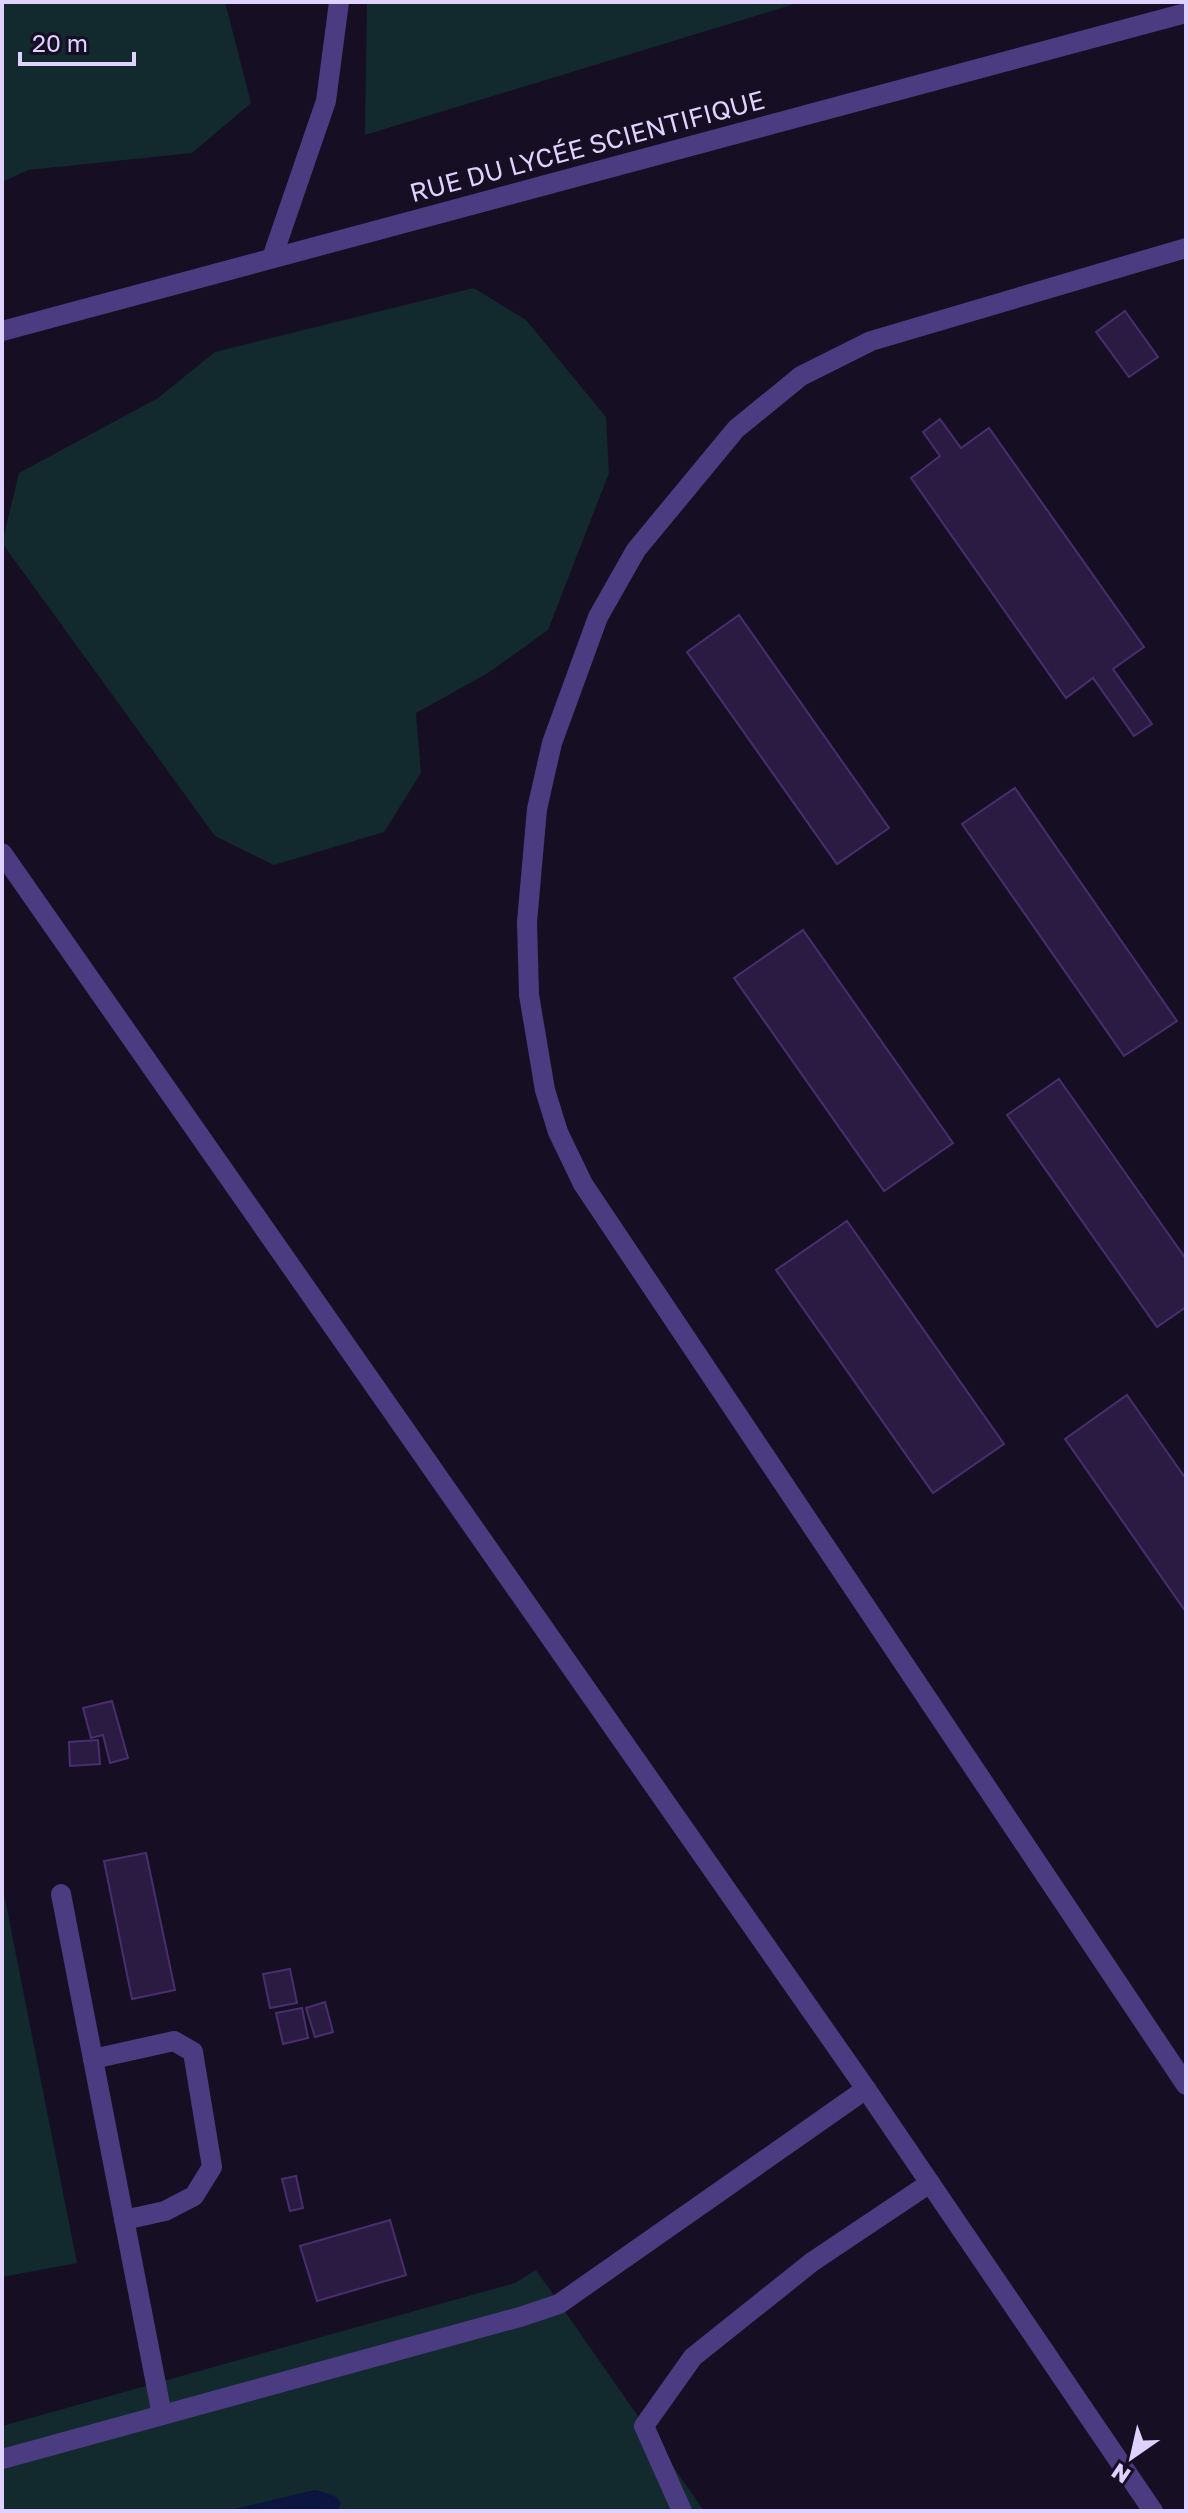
<svg xmlns="http://www.w3.org/2000/svg" width="1188" height="2513" viewBox="0 0 1188 2513" font-family="'Golos Text',sans-serif">
	<rect width="100%" height="100%" fill="#160f23"/>
	<!-- green -->
	<g fill="#12292d">
		<path d="M2 2H225L251 103 192 153 28 170 2 182Z"/>
		<path d="M367 2H801L365 135Z"/>
		<path d="M474 288 526 320 606 417 609 473 548 630 488 673 416 713 421 773 384 832 274 865 215 836 2 543 19 473 158 398 215 352Z"/>
		<path d="M2 1884 77 2263 2 2277Z"/>
		<path d="M536 2270 704 2511H2V2426L515 2283Z"/>
	</g>
	<!-- water -->
	<path fill="#0b1540" d="M315 2490 333 2495 341 2502 338 2511H226Z"/>
	<!-- building -->
	<g fill="#2b1b43" stroke="#472e6f" stroke-width="2">
		<path d="M1125 311 1158 357 1129 377 1096 332Z"/>
		<path d="M940 419 961 448 989 428 1144 647 1113 669 1152 724 1134 736 1093 678 1066 698 911 478 940 456 923 432Z"/>
		<path d="M739 615 889 828 837 864 687 652Z"/>
		<path d="M1015 788 1177 1021 1124 1056 962 824Z"/>
		<path d="M803 930 953 1143 884 1191 734 978Z"/>
		<path d="M1059 1079 1186 1259V1307L1157 1327 1007 1115Z"/>
		<path d="M847 1221 1004 1444 933 1493 776 1270Z"/>
		<path d="M1127 1395 1186 1479V1612L1065 1439Z"/>
		<path d="M112 1701 128 1758 110 1763 103 1735 91 1738 83 1708Z"/>
		<path d="M98 1740 100 1764 70 1766 69 1742Z"/>
		<path d="M146 1853 175 1990 132 1999 104 1861Z"/>
		<path d="M290 1969 297 2003 270 2008 263 1974Z"/>
		<path d="M325 2002 333 2032 315 2037 306 2008Z"/>
		<path d="M302 2008 308 2038 283 2044 276 2013Z"/>
		<path d="M296 2176 303 2208 290 2211 282 2179Z"/>
		<path d="M390 2220 406 2275 317 2301 300 2246Z"/>
	</g>
	<g fill="none" stroke-linecap="round" stroke-linejoin="round">
		<!-- minor -->
		<g stroke="#4b3b81" stroke-width="20">
			<path d="M1186 248 871 341 801 376 736 429 636 550 598 617 552 743 537 809 527 922 529 995 545 1090 558 1132 583 1184 1186 2085"/>
			<path d="M272 258 326 101 339 2"/>
			<path d="M2 331 1186 13"/>
			<path d="M2 853 866 2089 1153 2511"/>
			<path d="M61 1894 162 2415"/>
			<path d="M93 2059 174 2041 193 2052 212 2167 194 2196 165 2211 124 2220"/>
			<path d="M2 2459 520 2317 559 2304 866 2089"/>
			<path d="M682 2511 644 2426 693 2357 812 2262 930 2183"/>
		</g>
	</g>
	<g text-anchor="middle" dominant-baseline="central" stroke-width="8" stroke-linejoin="round" paint-order="stroke">
		<!-- street labels -->
		<g font-size="26" fill="#dfd2fe" stroke="#160f23">
			<text transform="translate(587 146) rotate(-15)">RUE DU LYCÉE SCIENTIFIQUE</text>
		</g>
	</g>
	<!-- border -->
	<rect width="1188" height="2513" fill="none" stroke="#dfd2fe" stroke-width="8"/>
	<!-- north arrow -->
	<g transform="translate(1132 2457) rotate(214)" stroke="#160f23" stroke-width="6" paint-order="stroke">
	<path d="M0-6L14 30L0 20L-14 30Z" fill="#dfd2fe"/>
	<text y="-12" font-size="22" font-weight="bold" text-anchor="middle" fill="#dfd2fe">N</text>
	</g>
	<!-- scale -->
	<path d="M20 52v12h114v-12" fill="none" stroke="#dfd2fe" stroke-width="4"/>
	<text x="32" y="52" font-size="24" fill="#dfd2fe" stroke="#160f23" stroke-width="6" paint-order="stroke">20 m</text>
</svg>
